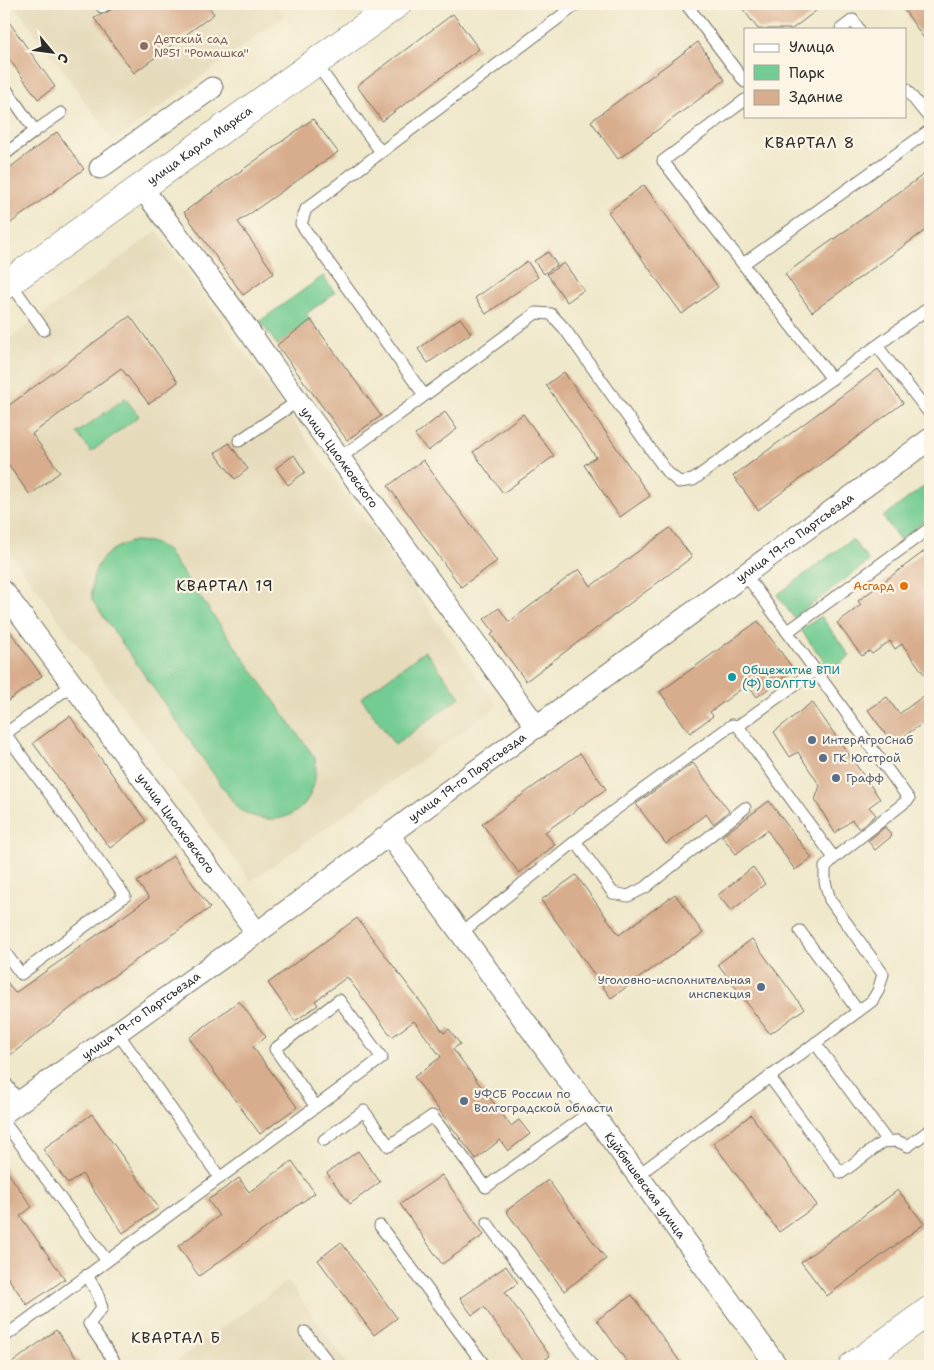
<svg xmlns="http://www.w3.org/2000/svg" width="934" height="1370" viewBox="0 0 934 1370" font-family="'Shantell Sans',sans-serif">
	<rect width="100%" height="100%" fill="#fcf5e5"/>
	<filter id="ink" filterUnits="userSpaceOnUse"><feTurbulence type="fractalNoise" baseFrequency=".02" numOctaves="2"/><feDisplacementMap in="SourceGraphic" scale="10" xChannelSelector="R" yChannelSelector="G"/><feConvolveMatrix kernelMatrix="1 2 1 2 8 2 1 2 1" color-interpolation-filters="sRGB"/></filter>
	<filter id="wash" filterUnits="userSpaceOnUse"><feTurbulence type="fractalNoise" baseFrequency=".0096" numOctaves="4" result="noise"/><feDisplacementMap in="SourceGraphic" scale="20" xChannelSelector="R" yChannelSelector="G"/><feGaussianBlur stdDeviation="1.12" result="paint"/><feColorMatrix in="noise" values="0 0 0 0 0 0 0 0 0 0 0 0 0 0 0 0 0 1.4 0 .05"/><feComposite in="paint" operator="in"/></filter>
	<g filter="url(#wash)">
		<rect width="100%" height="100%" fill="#efe8cb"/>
		<!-- built -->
		<g fill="#e5daba">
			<path d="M14 4H275L284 16 114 141Z"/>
			<path d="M157 231 498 706 251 881 4 545V343Z"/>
			<path d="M288 1281 349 1366H169Z"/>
		</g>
		<!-- green -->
		<g fill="#73cc93" stroke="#4f7c5f">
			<path d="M323 276 335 293 306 314 311 320 277 345 260 321Z"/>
			<path d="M125 398 139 416 91 452 77 433Z"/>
			<path d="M930 482V517L900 540 883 517Z"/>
			<path d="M852 539 869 561 794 618 777 595Z"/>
			<path d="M134 541 150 542 165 548 315 758C321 808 282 835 238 809L92 600C90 567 102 550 134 541Z"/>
			<path d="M821 616 850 656 831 671 801 630Z"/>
			<path d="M425 651 460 697 395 745 361 698Z"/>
		</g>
		<g id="blocks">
			<!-- building -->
			<g fill="#d8ad8d">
				<path d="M114 4H207L214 14 134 73 94 18 111 10Z"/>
				<path d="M739 4H825L792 29H758Z"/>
				<path d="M900 4H930V47Z"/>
				<path d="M453 14 479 49 382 121 357 86Z"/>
				<path d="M4 15 55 87 38 99 4 52Z"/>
				<path d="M698 42 725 80 618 159 591 121Z"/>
				<path d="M313 119 338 152 238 222 274 273 243 295 184 212Z"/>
				<path d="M57 132 84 169 4 228V172Z"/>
				<path d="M930 170V227L812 312 785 274Z"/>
				<path d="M644 185 718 287 682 314 608 212Z"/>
				<path d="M548 252 557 265 544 274 534 261Z"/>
				<path d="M527 261 538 277 486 314 475 298Z"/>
				<path d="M564 263 584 290 567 302 547 274Z"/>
				<path d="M130 316 178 382 149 404 121 368 32 434 60 472 30 495 4 459V409Z"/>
				<path d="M460 318 471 333 428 363 418 349Z"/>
				<path d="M311 320 381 416 347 440 277 345Z"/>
				<path d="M878 369 903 403 758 510 733 476Z"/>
				<path d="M564 372 650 496 620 517 584 465 596 457 546 385Z"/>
				<path d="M445 412 457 429 428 451 415 435Z"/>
				<path d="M523 414 554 456 503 493 473 452Z"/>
				<path d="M229 443 248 469 235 479 215 453Z"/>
				<path d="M294 455 305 472 288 485 276 468Z"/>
				<path d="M423 460 497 561 461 587 388 486Z"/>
				<path d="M670 528 692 557 526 681 491 635 494 632 484 619 499 608 509 622 579 569 591 586Z"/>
				<path d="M930 547V682L902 644 895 649 890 641 872 654 869 651 862 656 837 623 861 605 858 601Z"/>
				<path d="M758 621 794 670 757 697 748 684 710 712 713 716 690 733 660 692Z"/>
				<path d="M4 623 42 676 4 704Z"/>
				<path d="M930 691V718L893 744 868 710 887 697 899 714Z"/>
				<path d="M812 702 880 799 869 807 876 815 859 829 852 820 835 833 815 800 820 786 798 752 790 757 774 732Z"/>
				<path d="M70 716 146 821 110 848 33 743Z"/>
				<path d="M580 753 606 789 545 832 555 845 519 873 482 824Z"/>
				<path d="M693 763 729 811 713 824 706 814 666 844 636 804Z"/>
				<path d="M769 801 812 858 795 870 767 830 736 854 722 836Z"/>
				<path d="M885 827 892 836 875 850 868 841Z"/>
				<path d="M173 856 210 908 95 989 4 1060V978L15 993 111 925 149 898 137 882Z"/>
				<path d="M753 867 765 884 731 911 718 895Z"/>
				<path d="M576 875 619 935 675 894 703 933 611 998 541 900Z"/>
				<path d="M357 918 444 1033 449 1029 460 1044 453 1049 511 1126 519 1120 530 1134 508 1151 500 1140 476 1159 414 1077 441 1057 414 1021 392 1037 347 977 315 1001 318 1005 295 1021 268 983Z"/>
				<path d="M752 939 804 1009 770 1034 718 964Z"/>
				<path d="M239 1001 266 1037 253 1047 297 1107 260 1134 189 1038Z"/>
				<path d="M92 1114 159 1208 123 1233 82 1174 68 1184 43 1149Z"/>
				<path d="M751 1115 817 1205 779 1232 713 1143Z"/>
				<path d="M358 1151 380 1182 350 1204 327 1173Z"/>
				<path d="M292 1161 315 1193 199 1276 178 1246 219 1216 208 1200 239 1178 249 1192Z"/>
				<path d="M4 1167 32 1207 20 1216 65 1279 27 1305 4 1272Z"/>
				<path d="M442 1175 484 1235 442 1264 400 1204Z"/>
				<path d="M548 1180 606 1259 564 1291 506 1211Z"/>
				<path d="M898 1190 924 1224 827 1296 801 1262Z"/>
				<path d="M341 1242 397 1318 374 1335 318 1260Z"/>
				<path d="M506 1266 518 1283 505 1292 550 1356 536 1366H526L484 1307 472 1315 460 1298Z"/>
				<path d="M632 1295 683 1366H630L597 1320Z"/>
				<path d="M56 1330 82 1366H8Z"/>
			</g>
		</g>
	</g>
	<g filter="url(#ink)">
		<use href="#blocks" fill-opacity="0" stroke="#706d63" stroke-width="1"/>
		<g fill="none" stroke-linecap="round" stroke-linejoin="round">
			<defs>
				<g id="lane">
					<path d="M686 4 745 82"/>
					<path d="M102 7 107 4"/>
					<path d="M841 29 853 20 859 29"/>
					<path d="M316 64 381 152"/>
					<path d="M4 86 35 131 4 155"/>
					<path d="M905 88 930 119"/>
					<path d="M745 100 663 161 832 379"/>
					<path d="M35 131 61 113"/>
					<path d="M743 264 930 130"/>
					<path d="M10 282 44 330"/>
					<path d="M877 346 930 414"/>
					<path d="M424 395 301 224 306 209 577 4"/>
					<path d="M239 441 298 401"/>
					<path d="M340 458 536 313 551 314 564 328 667 472 679 482 693 480 930 307"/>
					<path d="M745 574 909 799 834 858"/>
					<path d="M787 632 930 528"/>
					<path d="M4 732 125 896 21 974 4 951"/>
					<path d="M5 734 72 685"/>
					<path d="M575 841 613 893 628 896 646 887 745 808"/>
					<path d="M800 931 858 1011"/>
					<path d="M461 933 612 812 732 725 738 726 815 670"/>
					<path d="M117 1032 220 1178"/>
					<path d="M815 1043 887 1141"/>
					<path d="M769 1076 841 1173 883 1142 897 1141 908 1146 930 1130"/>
					<path d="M4 1081 20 1102"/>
					<path d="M4 1122 107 1261"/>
					<path d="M324 1140 364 1111 389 1146 432 1116 486 1187 590 1112"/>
					<path d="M638 1175 872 1001 878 991 883 974 830 900 825 882V867L834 858 738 726"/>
					<path d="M487 1223 592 1366"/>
					<path d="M380 1226 485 1366"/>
					<path d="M87 1275 98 1295 102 1308 89 1324 114 1361 107 1366"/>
					<path d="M305 1332 331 1366"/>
					<path d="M4 1337 382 1058 339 1000 275 1049 316 1107"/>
				</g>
				<g id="street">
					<path d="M100 168 212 88"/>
					<path id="s1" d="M142 188 234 310 298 401 537 727"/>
					<path id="s2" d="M4 592 257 933"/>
					<path id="s3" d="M389 835 777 1366"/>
					<path id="s4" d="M4 1113 257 933 414 816 930 439"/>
				</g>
				<g id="secondary">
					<path id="s5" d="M4 286 397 4"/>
					<path d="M853 1366 930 1310"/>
				</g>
			</defs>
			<!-- lane casing -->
			<use href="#lane" stroke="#706d63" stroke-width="13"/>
			<!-- street casing -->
			<use href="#street" stroke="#706d63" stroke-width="23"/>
			<!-- secondary casing -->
			<use href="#secondary" stroke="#706d63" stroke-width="29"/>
			<!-- lane -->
			<use href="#lane" stroke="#fff" stroke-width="11"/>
			<!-- street -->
			<use href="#street" stroke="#fff" stroke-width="21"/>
			<!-- secondary -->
			<use href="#secondary" stroke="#fff" stroke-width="28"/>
		</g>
	</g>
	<!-- markers -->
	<circle fill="#8d6e63" stroke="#fcf5e5" stroke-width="2" cx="144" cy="46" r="5"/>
	<circle fill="#e8710a" stroke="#fcf5e5" stroke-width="2" cx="904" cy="586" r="5"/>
	<circle fill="#0f9aa8" stroke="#fcf5e5" stroke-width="2" cx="732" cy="677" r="5"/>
	<g fill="#5c6f8a" stroke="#fcf5e5" stroke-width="2">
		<circle cx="812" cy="740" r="5"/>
		<circle cx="823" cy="758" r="5"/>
		<circle cx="836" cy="778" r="5"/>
		<circle cx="761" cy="987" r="5"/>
		<circle cx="464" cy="1101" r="5"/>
	</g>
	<g text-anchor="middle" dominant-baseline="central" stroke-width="4.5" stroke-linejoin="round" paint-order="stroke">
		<!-- education labels -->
		<g font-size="12" fill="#785e54" stroke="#fcf5e5" text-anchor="start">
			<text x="154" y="39">Детский сад<tspan x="154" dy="14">№51 "Ромашка"</tspan></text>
		</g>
		<!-- street labels -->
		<g font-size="12" fill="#2b2b2b" stroke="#fcf5e5">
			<text stroke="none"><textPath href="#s5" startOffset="241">улица Карла Маркса</textPath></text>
			<text stroke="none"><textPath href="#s1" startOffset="334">улица Циолковского</textPath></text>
			<text stroke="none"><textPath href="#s4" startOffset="978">улица 19-го Партсъезда</textPath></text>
			<text stroke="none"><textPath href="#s4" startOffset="572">улица 19-го Партсъезда</textPath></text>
			<text stroke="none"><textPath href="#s2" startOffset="288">улица Циолковского</textPath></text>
			<text stroke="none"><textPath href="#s4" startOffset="168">улица 19-го Партсъезда</textPath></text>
			<text stroke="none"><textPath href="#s3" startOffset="434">Куйбышевская улица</textPath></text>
		</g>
		<!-- food labels -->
		<g font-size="12" fill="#c56008" stroke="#fcf5e5" text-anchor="end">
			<text x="894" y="586">Асгард</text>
		</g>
		<!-- culture labels -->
		<g font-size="12" fill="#0d838f" stroke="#fcf5e5" text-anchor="start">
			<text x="742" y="670">Общежитие ВПИ<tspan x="742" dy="14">(Ф) ВОЛГГТУ</tspan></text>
		</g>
		<!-- service labels -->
		<g font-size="12" fill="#4e5e75" stroke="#fcf5e5" text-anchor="start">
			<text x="822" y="740">ИнтерАгроСнаб</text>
			<text x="833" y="758">ГК Югстрой</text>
			<text x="846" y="778">Графф</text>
			<text x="751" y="980" text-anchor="end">Уголовно-исполнительная<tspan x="751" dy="14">инспекция</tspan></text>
			<text x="474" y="1094">УФСБ России по<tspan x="474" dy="14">Волгоградской области</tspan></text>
		</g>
		<!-- quarter labels -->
		<g font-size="15" letter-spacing="1" fill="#2b2b2b" stroke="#fcf5e5">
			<text x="810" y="143">КВАРТАЛ 8</text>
			<text x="225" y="586">КВАРТАЛ 19</text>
			<text x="176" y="1338">КВАРТАЛ Б</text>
		</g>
	</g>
	<!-- margin -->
	<rect width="934" height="1370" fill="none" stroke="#fcf5e5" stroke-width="20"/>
	<!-- legend -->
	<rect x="744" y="28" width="162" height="90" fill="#fcf5e5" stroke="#a8a49b"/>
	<rect x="754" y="44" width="25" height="8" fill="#ffffff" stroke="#a8a49b"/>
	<text x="789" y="52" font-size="15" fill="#2b2b2b">Улица</text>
	<rect x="754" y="65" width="25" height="15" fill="#73cc93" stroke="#a8a49b"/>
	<text x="789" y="78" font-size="15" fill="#2b2b2b">Парк</text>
	<rect x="754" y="90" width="25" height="15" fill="#d8ad8d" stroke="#a8a49b"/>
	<text x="789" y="102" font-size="15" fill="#2b2b2b">Здание</text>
	<!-- north arrow -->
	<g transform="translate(52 52) rotate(119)" stroke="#fcf5e5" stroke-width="4" paint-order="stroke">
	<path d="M0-4L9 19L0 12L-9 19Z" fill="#2b2b2b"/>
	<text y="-8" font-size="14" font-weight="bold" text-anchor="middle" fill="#2b2b2b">С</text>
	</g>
</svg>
